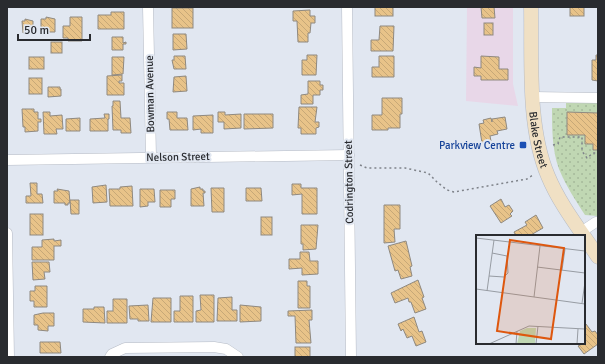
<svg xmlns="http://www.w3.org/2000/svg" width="605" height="364" viewBox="0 0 605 364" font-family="Signika,sans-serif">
	<defs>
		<pattern id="park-dots" width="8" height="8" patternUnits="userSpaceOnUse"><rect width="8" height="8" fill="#c0d7b3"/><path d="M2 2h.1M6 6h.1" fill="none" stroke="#a5b99a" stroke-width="1.8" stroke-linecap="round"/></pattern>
		<pattern id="building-back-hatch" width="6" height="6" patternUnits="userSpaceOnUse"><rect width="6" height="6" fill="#e8c389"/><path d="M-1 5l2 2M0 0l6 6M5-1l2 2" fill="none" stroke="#c7a877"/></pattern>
	</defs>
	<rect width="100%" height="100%" fill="#e1e7f1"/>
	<!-- commercial -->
	<path fill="#e8d7e8" d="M467 7H513V84L518 106 466 101Z"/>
	<!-- park -->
	<path fill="url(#park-dots)" d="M566 103H598V216L585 215C576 201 566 186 559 169 552 150 552 128 552 108H566Z"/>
	<!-- building -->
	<g fill="url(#building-back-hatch)" stroke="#8f8980">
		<rect x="375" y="7" width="18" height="9"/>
		<path d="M481 7H494L495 18H482Z"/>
		<rect x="570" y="7" width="14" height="9"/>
		<rect x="172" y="8" width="21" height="20"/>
		<path d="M310 10V16H315V23H311L310 33H308V42H298L297 21H293V11Z"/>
		<path d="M111 12H124V29H98V15H111Z"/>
		<path d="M46 17 55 19V32H41V19H46Z"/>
		<path d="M70 17H82V41H68V38H63V26H70Z"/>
		<path d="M25 19 33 21V33H23L22 21H25Z"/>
		<rect x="484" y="23" width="9" height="12"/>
		<path d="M380 26H394L393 51H371V40H379Z"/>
		<path d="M173 34H186L187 49 173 50Z"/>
		<path d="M112 37H123V43L126 42V44H123V50H112Z"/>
		<rect x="51" y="42" width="11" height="11"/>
		<path d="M307 55H317L316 75H302V60H307Z"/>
		<path d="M596 55H598V81L592 80V60H596Z"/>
		<path d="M174 56H185L186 69H174L172 60H174Z"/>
		<path d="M379 56H394V77H372V67H379Z"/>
		<path d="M481 56 499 57V69H508V80H481V76H474V67L481 68Z"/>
		<rect x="29" y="57" width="15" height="12"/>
		<path d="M112 57H124L123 74 112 75Z"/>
		<path d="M122 75V81H119V83H124V95H107V76Z"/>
		<path d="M186 76 187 91 173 92 174 77Z"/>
		<rect x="29" y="78" width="13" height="16"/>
		<path d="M308 81H320V85H323V90H320V95H313V104H301V95L308 94Z"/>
		<path d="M48 87H60V89H61V96L48 97Z"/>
		<path d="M382 98H402V114H400V128H388V130H372V115H382Z"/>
		<path d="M113 101H120L121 118H130L131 133H121V130H113L112 106H113Z"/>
		<path d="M299 107H317L315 122H319V127L316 128V134H301V128H298Z"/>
		<path d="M22 109H34V112H38V119H41V122H38V131L25 132V127H23Z"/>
		<path d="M43 112H50V116L62 115 63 129H56L57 134H44Z"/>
		<path d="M167 112H177V118H187L188 130H170L169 119H167Z"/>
		<path d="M218 112H225V115L241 114V128L224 129V122H218Z"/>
		<path d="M567 112 598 113V150H593V144H585V135H567Z"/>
		<path d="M104 114H109V119H108V131H90V119L105 118Z"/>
		<path d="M244 114H273V128L244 129Z"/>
		<path d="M213 115V133H201V129L193 130V116Z"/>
		<path d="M505 117 507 129 497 131 498 134 490 136 491 141 482 143 479 124 484 123 483 120 491 118 492 122V119Z"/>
		<path d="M80 118V131H66V119Z"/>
		<path d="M30 183H37V194H42L43 203H26V196H31Z"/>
		<path d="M292 184H301V188H317V214H302V194L292 195Z"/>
		<path d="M106 185 107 202 93 203 92 187Z"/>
		<path d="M132 186 133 206H110L109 189H120V187Z"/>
		<path d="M200 187V189H203V191H205V193H203L204 206H191V189Z"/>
		<path d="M211 188H224V212H212Z"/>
		<path d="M246 188H261L262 201H246Z"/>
		<path d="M57 189 69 191 70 203H68V205H65V203H54V191H58Z"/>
		<path d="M140 189H154L155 202H148V206L140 207Z"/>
		<path d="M160 190H175V199H171V207H160Z"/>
		<path d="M501 199 505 207 509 205 513 211 510 214 512 216 501 223 490 206Z"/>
		<path d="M70 200H79V214H71Z"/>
		<path d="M384 205H400V229H394L395 242 384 243Z"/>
		<rect x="30" y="214" width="13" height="21"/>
		<path d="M536 215 543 228 529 236H516L514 232 527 225 525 222Z"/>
		<rect x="261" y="217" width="11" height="18"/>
		<path d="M301 225H318L316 249 303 250V244H301Z"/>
		<path d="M54 239V241L61 240V246H54V260H32V247H42V240Z"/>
		<path d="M406 241 412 266 410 267 412 276 401 279 398 270 395 271 388 246Z"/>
		<path d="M300 252H309L310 261H318V274L302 275V268L289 269V259H300Z"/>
		<path d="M32 262H49L50 272H44L45 279 33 280Z"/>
		<path d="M418 280 424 297 422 298 426 309 415 313 411 302H409L408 298 395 303 391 293Z"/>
		<path d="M298 281H307V286H310V308H298Z"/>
		<path d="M35 286H47V307H34V301H30V291H35Z"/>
		<path d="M200 295H214V322H196V311L201 310Z"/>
		<path d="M180 296H193V322H174V311H180Z"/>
		<path d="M232 297V310H237V321H217L218 298Z"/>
		<path d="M153 298H171V322H151Z"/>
		<path d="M113 299H127V323H107V311H113Z"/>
		<path d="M148 305 149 321H138V319H130L129 306Z"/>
		<path d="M240 305 261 307V321L240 322Z"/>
		<path d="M94 307H104L105 323 83 322V309H94Z"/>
		<path d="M312 310V320H309L311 343H296L295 316H288V311Z"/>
		<path d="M43 313H54V326H48V331L38 330V325H34V315Z"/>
		<path d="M414 317 419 332 422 331 426 342 416 346 412 336 407 338 403 329 401 331 398 324Z"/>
		<path d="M586 324 592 332 595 331 598 335V344L584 354 578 346 584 343V326Z"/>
		<path d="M40 342H60L61 353H40Z"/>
		<rect x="295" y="347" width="15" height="10"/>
	</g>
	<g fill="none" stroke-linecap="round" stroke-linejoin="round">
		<defs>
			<g id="street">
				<path d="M148 7 151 157"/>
				<path d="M347 7 351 357"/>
				<path d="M533 97 598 98"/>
				<path d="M7 160 349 155"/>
				<path d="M581 232 596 222H598"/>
				<path d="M7 233 9 357"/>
				<path d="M110 357 112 354 125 348 214 347 226 349 238 357"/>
			</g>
			<g id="secondary">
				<path id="s1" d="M531 7C532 60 527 127 548 176 560 205 581 231 598 257"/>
			</g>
		</defs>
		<!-- street casing -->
		<use href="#street" stroke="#b6bbc5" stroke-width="11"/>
		<!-- secondary casing -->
		<use href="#secondary" stroke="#b6bbc5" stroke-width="15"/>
		<!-- path -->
		<g stroke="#7f838a" stroke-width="1.5" stroke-dasharray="2 3" stroke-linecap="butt">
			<path d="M553 145 558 144 560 137H582V151L587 158 593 153H598"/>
			<path d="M360 165 367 168H405L428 173 437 182 447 190 454 192 527 179 533 175"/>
		</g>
		<!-- street -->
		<use href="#street" stroke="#fff" stroke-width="10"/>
		<!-- secondary -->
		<use href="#secondary" stroke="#f0e0c4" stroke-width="14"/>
	</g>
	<!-- markers -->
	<rect fill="#1a4fb4" stroke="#e1e7f1" stroke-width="1.5" x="519" y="141" width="8" height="8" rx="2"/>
	<g text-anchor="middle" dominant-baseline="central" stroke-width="4" stroke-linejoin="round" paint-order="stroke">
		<!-- street labels -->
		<g font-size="11" fill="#292b2f" stroke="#e1e7f1">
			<text transform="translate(150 94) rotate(-91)">Bowman Avenue</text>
			<text stroke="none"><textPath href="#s1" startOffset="133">Blake Street</textPath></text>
			<text transform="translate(178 157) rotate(-1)">Nelson Street</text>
			<text transform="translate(349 182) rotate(-91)">Codrington Street</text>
		</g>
		<!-- transit labels -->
		<g font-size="11" fill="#164399" stroke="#e1e7f1" text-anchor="end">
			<text x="515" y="145">Parkview Centre</text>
		</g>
	</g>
	<!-- overview -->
	<g transform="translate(476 235)">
		<rect width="109" height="109" fill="#e1e7f1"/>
		<path d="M51 93H60L59 109H41L44 96Z" fill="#c0d7b3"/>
		<path fill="none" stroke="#979ca3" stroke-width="1" d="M0 3 109 16M61 32 109 38M86 35 89 14M13 41 28 42 32 38 31 21 16 18M0 54 109 69M11 56 18 5M58 62 64 11M106 68 109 47M13 109 53 91 109 94M40 109 41 96M60 109 62 91M101 109 102 94"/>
		<path fill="#de570e" fill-opacity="0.15" stroke="#de570e" stroke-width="2" d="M34 5 88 13 75 104 21 96Z"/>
		<rect width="109" height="109" fill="none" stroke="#292b2f" stroke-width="2"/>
	</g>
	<!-- border -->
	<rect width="605" height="364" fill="none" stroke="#292b2f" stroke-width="16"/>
	<!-- scale -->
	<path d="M18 34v6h72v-6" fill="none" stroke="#292b2f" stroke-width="2"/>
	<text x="24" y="34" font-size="12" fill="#292b2f" stroke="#e1e7f1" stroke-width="3" paint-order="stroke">50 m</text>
</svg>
